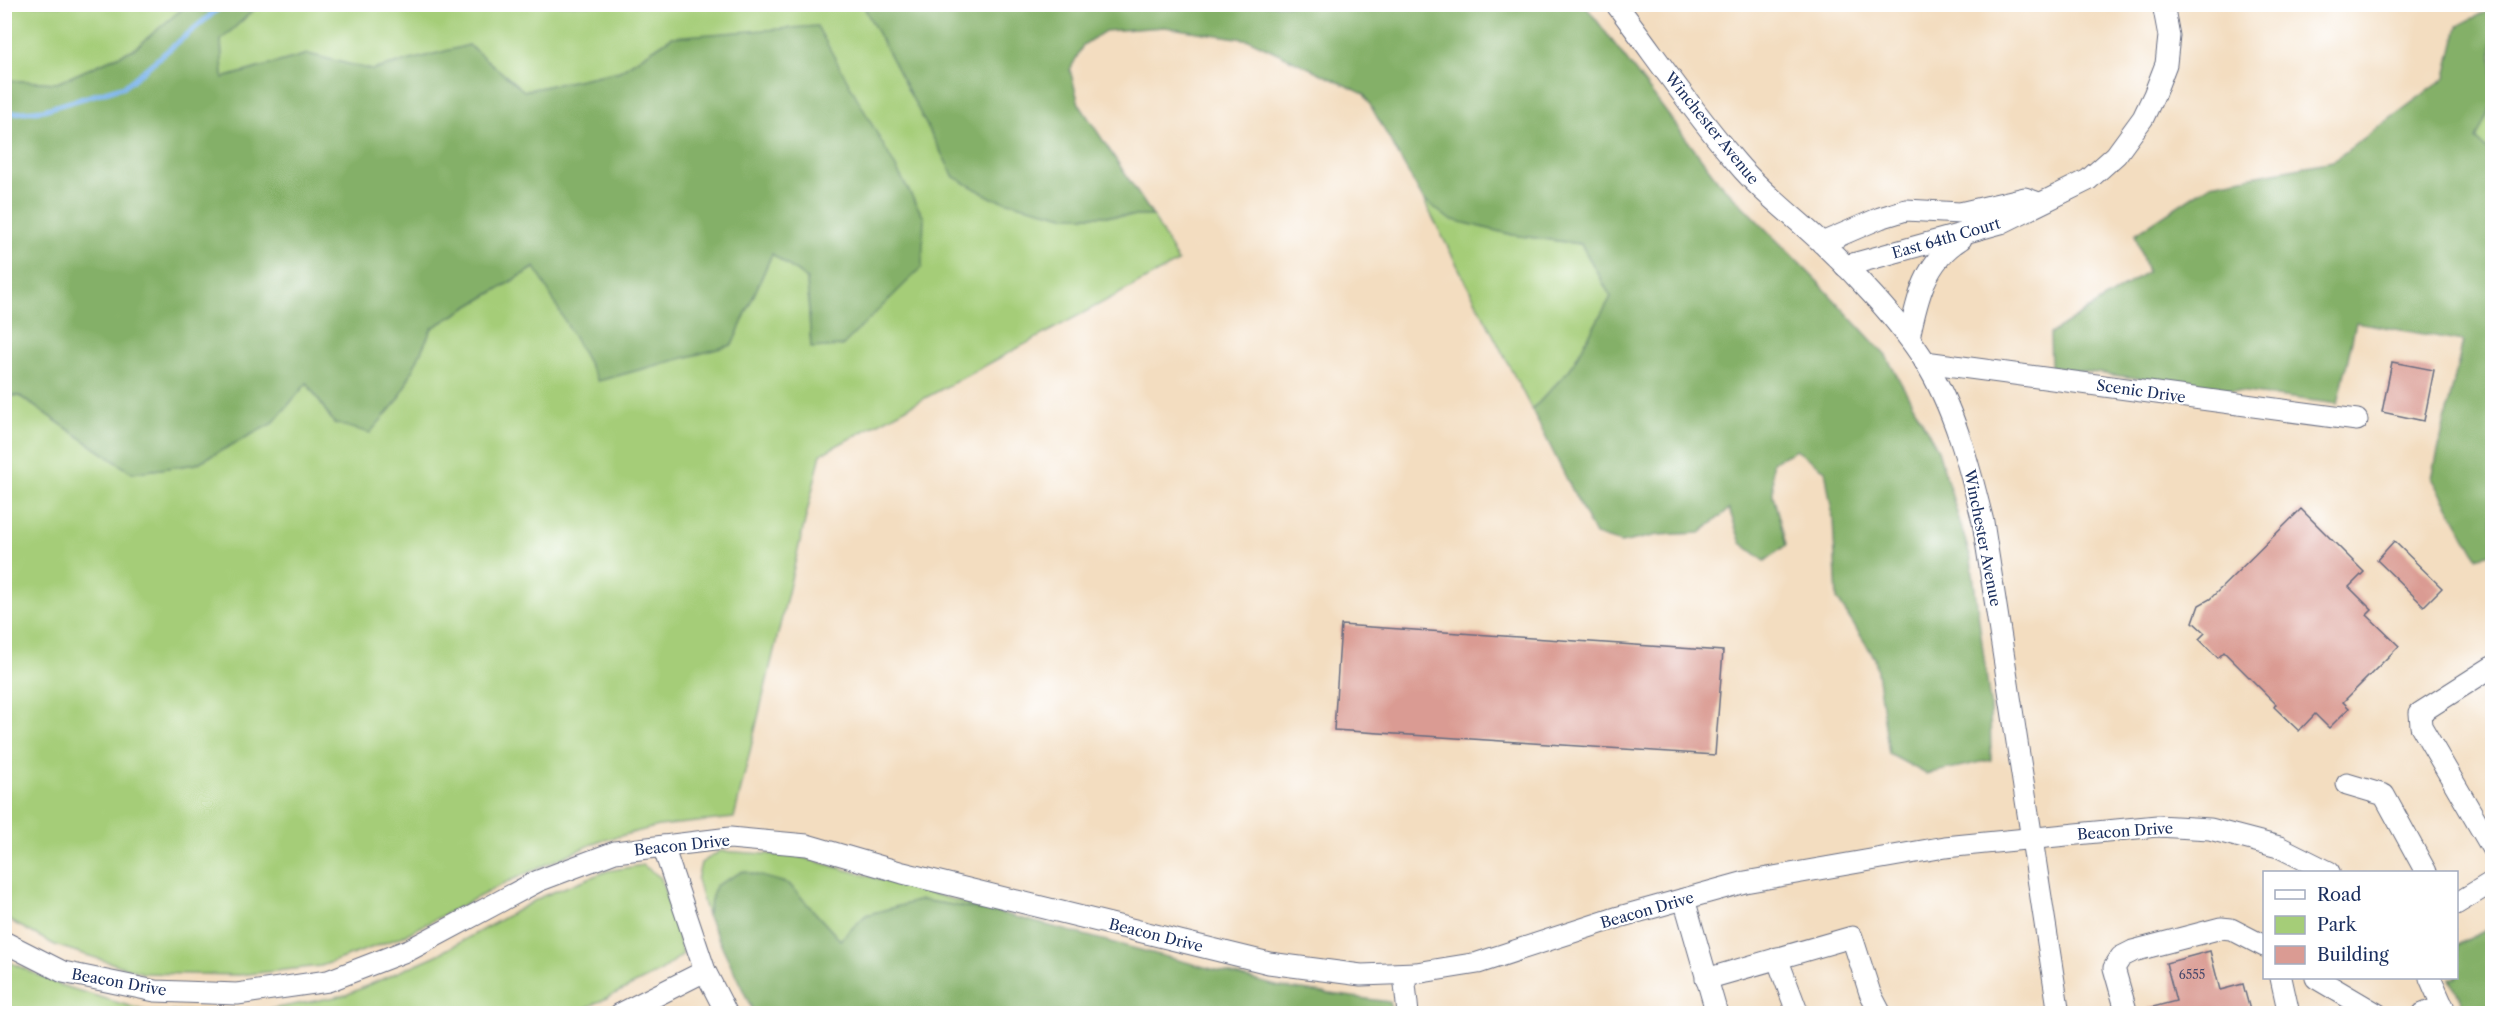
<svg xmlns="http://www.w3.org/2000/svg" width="2497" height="1018" viewBox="0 0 2497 1018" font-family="'Libre Caslon Text',serif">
	<rect width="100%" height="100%" fill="#fff"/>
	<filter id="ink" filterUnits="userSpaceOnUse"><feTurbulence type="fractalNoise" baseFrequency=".0167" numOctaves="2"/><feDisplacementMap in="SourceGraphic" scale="12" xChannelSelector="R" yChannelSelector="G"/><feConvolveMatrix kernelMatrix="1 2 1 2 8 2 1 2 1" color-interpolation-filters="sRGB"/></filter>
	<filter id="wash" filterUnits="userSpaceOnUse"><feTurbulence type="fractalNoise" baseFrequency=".008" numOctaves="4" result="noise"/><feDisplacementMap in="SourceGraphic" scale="24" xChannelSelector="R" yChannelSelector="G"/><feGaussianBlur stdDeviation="1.35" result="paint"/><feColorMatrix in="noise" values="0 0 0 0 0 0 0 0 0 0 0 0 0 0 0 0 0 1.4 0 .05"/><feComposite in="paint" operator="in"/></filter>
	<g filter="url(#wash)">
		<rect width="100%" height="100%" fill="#f3ddc0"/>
		<!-- green -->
		<g fill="#a5cd78" stroke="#607e6b" stroke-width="1.5">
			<path d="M5 5H188L134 49 57 83 5 80Z"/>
			<path d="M259 5H863L954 177 1064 216H1153L1178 262 821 454 734 818 659 826 597 842 507 882 401 937 321 966 239 975 143 973 55 945 5 918 4 395 19 396 132 473 196 464 273 423 307 383 334 423 399 399 432 328 536 267 732 345 772 254 807 279 811 347 922 267 672 37 620 71 524 91 469 45 372 70 308 54 223 78 221 40Z"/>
			<path d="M2492 103V154L2476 139Z"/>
			<path d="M1423 199 1450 219 1513 235 1581 244 1611 297 1570 369 1532 410Z"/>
			<path d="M720 851 797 856 997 912 921 900 866 915 840 940 789 884 715 886 707 915 697 880 701 863Z"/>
			<path d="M643 865 661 878 683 954 661 971 576 1013H5V960L60 985 149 1012 261 1011 346 995 437 955 543 896 607 871Z"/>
		</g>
		<!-- forest -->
		<g fill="#84b068" stroke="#507063" stroke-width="1.5">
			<path d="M188 4 259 5 221 40 223 78 308 54 372 70 469 45 524 91 620 71 672 37 817 26 924 218 922 267 842 346 811 348 807 279 772 254 732 345 598 381 535 267 432 328 399 399 370 433 334 423 307 383 273 423 196 464 132 473 20 396 5 395V80L57 83 134 49Z"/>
			<path d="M863 5H1585L1719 182 1818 282 1886 356 1938 450 1971 559 1990 704 1991 760 1926 774 1889 754 1875 658 1837 599 1833 518 1825 470 1796 450 1772 462 1773 495 1786 545 1765 561 1741 543 1729 509 1700 533 1658 535 1621 543 1595 535 1532 410 1570 369 1611 297 1581 244 1513 235 1449 219 1423 199 1364 94 1250 40 1165 27 1105 31 1083 45 1070 70 1079 104 1153 216H1064L992 198 954 177Z"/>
			<path d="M2492 8V103L2476 139 2492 154V553L2477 557 2432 478 2463 341 2356 322 2338 404 2051 367 2050 334 2147 272 2135 234 2211 184 2333 161 2446 77 2458 26Z"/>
			<path d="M743 871 789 884 840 940 866 915 921 900 997 912 1280 987 1389 1002 1392 1013H754L707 915 715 886Z"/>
			<path d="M2492 927V1013H2467L2450 978H2456L2457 945Z"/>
		</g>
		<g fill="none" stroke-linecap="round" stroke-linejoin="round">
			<!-- stream -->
			<path stroke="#7eb6ee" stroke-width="5" d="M4 114 43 110 125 86 224 4"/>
		</g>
		<g id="blocks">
			<!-- building -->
			<g fill="#da9b93">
				<path d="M2392 362 2434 370 2424 421 2382 412Z"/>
				<path d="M2301 509 2364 572 2349 587 2372 610 2367 615 2399 646 2343 702 2349 708 2329 728 2315 714 2299 731 2274 707 2276 704 2224 652 2218 658 2199 639 2205 633 2193 622 2199 605 2210 599Z"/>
				<path d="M2394 541 2442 588 2424 606 2377 560Z"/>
				<path d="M1341 625 1723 651 1715 755 1334 730Z"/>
				<path d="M2210 951 2220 990 2243 984 2251 1014H2149V1008L2176 1001 2166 963Z"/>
			</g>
		</g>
	</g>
	<g filter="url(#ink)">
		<use href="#blocks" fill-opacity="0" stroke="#676c80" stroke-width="1.5"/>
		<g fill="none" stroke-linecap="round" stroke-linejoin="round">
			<defs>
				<g id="minor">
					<path d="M1616 4C1656 57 1694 113 1737 163 1764 195 1794 216 1823 244 1856 275 1900 322 1924 360 1954 407 1970 468 1983 522L2059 1014"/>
					<path d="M1822 243 1880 218 1906 210 1960 213 2025 198 2036 202"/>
					<path d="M1845 266 2001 223 2088 180 2116 155 2143 118 2154 95 2166 64 2169 36 2163 4"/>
					<path d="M1909 338C1917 299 1925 261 1961 239"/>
					<path d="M1925 362 2357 420"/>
					<path d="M2492 667 2420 713 2421 726 2492 848"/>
					<path d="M2347 784 2384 795 2426 872"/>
					<path d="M663 846 705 971 727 1014"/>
					<path d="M1684 899 1717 1014"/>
					<path d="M2456 904 2492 882"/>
					<path d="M4 942 63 972 155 991 237 994 328 981 411 949 538 881 615 852 730 838 807 845 903 873 1269 963 1361 975 1416 973 1478 963 1619 917 1745 882 1945 847 2157 826 2210 829 2279 847 2329 872"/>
					<path d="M1777 958 1798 1014"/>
					<path d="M1404 974 1408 1014"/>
					<path d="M2281 978 2289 1014"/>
					<path d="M2316 978 2377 1014"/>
					<path d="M2430 978 2446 1014"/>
					<path d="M1706 979 1852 937 1870 993 1881 1014"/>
					<path d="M620 1014 705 971"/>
					<path d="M2127 1014 2114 968 2121 957 2133 951 2221 928 2231 929 2264 946"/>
					<path d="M2423 1014 2443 1006"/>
				</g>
			</defs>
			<!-- minor casing -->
			<use href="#minor" stroke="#676c80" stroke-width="23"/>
			<!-- minor -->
			<use href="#minor" stroke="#fff" stroke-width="21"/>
		</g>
	</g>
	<g text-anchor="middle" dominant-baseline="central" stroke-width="4.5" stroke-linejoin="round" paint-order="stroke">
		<!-- number labels -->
		<g font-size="12" fill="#4b4a6b">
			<text x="2192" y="974">6555</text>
		</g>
		<!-- street labels -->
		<g font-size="15" fill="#1b2f5e" stroke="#fff">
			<text transform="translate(1712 128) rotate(51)">Winchester Avenue</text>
			<text transform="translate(1946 238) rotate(-16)">East 64th Court</text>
			<text transform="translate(2141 391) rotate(8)">Scenic Drive</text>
			<text transform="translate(1983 538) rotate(79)">Winchester Avenue</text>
			<text transform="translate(2125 831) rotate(-4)">Beacon Drive</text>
			<text transform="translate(682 845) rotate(-6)">Beacon Drive</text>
			<text transform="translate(1647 910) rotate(-16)">Beacon Drive</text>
			<text transform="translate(1156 935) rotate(14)">Beacon Drive</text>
			<text transform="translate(119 982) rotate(10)">Beacon Drive</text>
		</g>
	</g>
	<!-- margin -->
	<rect width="2497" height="1018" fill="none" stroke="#fff" stroke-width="24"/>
	<!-- legend -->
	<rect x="2263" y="871" width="195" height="108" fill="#ffffff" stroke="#a4acbf" stroke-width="1.5"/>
	<rect x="2275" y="890" width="30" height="9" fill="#ffffff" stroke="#a4acbf" stroke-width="1.5"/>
	<text x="2317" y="901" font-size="18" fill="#1b2f5e">Road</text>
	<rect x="2275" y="916" width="30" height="18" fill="#a5cd78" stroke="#a4acbf" stroke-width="1.5"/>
	<text x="2317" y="931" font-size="18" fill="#1b2f5e">Park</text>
	<rect x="2275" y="946" width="30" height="18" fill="#da9b93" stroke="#a4acbf" stroke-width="1.5"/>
	<text x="2317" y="961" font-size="18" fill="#1b2f5e">Building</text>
</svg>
